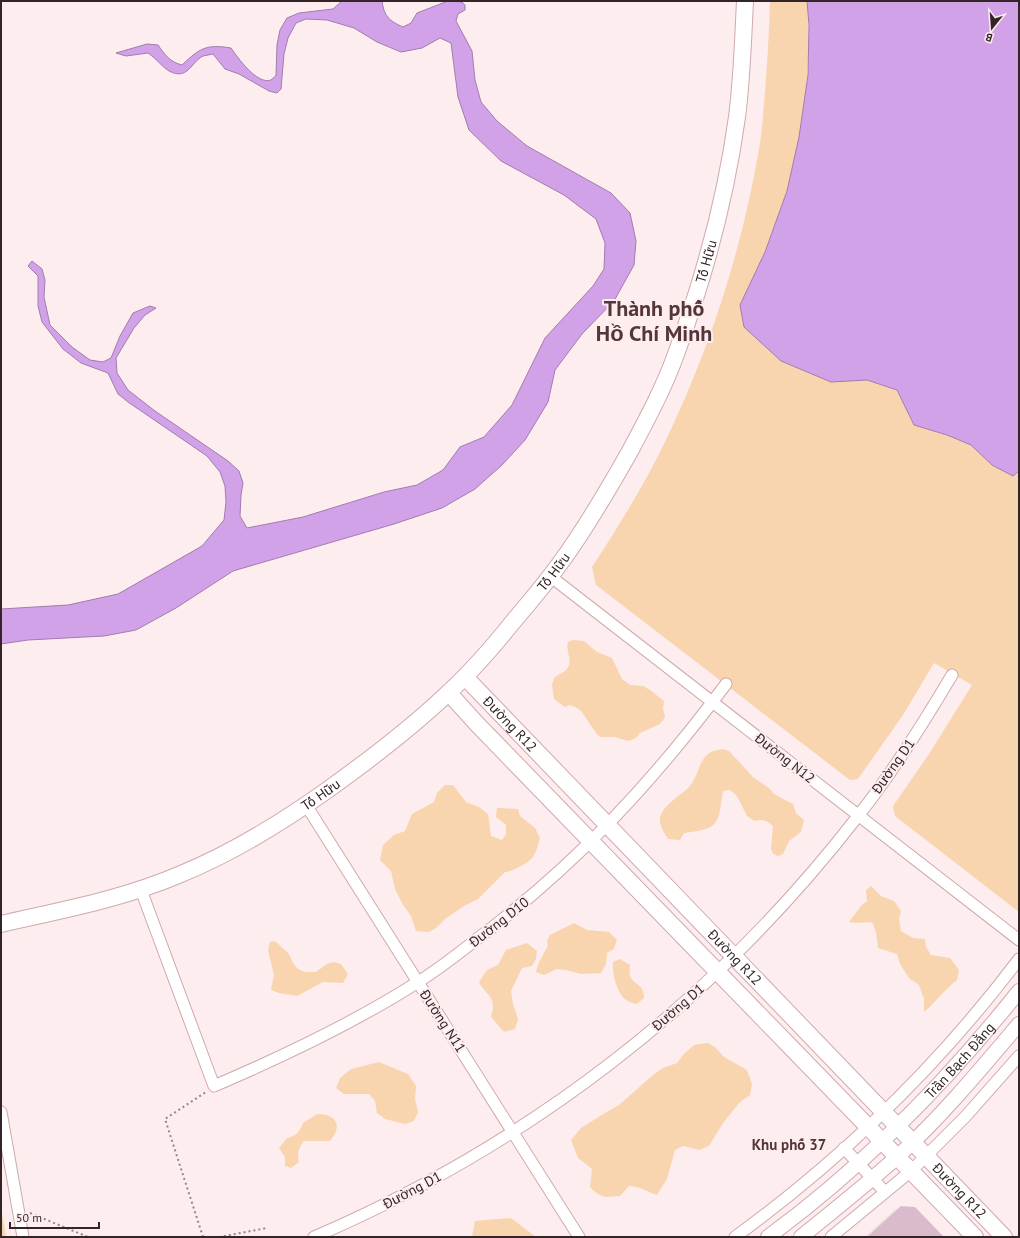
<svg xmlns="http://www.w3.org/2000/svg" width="1020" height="1238" viewBox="0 0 1020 1238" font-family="'PT Sans',sans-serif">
	<defs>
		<filter id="shadow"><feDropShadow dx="-3.5" dy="3.5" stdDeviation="1" flood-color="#0004"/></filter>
	</defs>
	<rect width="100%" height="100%" fill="#fdedee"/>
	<!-- green -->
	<g fill="#f8d5ae">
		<path d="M770 1H807C812 64 804 129 787 190 785 200 780 209 777 219 770 239 762 259 753 278L781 361 831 382 867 380 897 390 914 425 947 435 971 445 992 465 1013 476 1019 471V912L895 816 893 806 929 754 972 685 934 663 903 715 858 779 850 780 596 585 592 567C618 527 643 487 664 444 710 349 743 247 760 143 762 130 763 117 764 104 767 69 769 35 770 1Z"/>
		<path d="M573 640 584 641 597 652 612 658 622 679 630 685 643 686 650 690 664 701 663 708 665 717 660 724 640 733 636 738 628 741 615 737H600C592 730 588 719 581 711 578 708 573 706 570 705L565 707 554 699 552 685 554 678C557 675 562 673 565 671 575 663 565 651 568 642Z"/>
		<path d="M723 749 729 751 753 777 770 789 774 794 793 804 796 813 804 820 801 832 789 841 783 854 778 856 773 854 771 849 773 826C767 820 762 819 754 821L747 816 737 796 730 790 723 791C720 804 722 825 706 829 699 831 691 832 684 833L680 840 668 839C665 834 659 826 660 819 662 805 679 797 688 788 698 778 698 764 706 756 710 751 717 750 723 749Z"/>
		<path d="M445 785H453L466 802 479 807 488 814 491 836 502 840 506 834V825L496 817 497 808 518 809 520 816 535 828 540 838C535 856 534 860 517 868 513 870 510 872 505 872L478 899 464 906 445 919 436 928 429 932 416 931 411 916 403 905 395 889 391 871 380 860 383 845 394 835 405 831 412 814 434 802 437 793Z"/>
		<path d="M871 886 881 896 894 901 901 911 899 919 901 931 913 938 925 939 926 947 931 955 950 958 959 970 957 980C944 990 936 1002 924 1012V999L919 985 909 978 900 964 897 954 878 948 876 932 872 922 856 923 849 922 861 906 867 901 866 890Z"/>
		<path d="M574 923 587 930 609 932 617 940 614 949 607 953 606 964 601 973 581 974 566 970 557 969 544 975 536 972 539 962 548 946 547 941 550 935Z"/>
		<path d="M275 941 289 954 293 963 298 969 305 972H316L327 964 334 962 341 964 348 974 343 983 323 982 297 996 279 993 271 990 274 975 268 950 270 942Z"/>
		<path d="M527 943 537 951 536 959 532 966 522 968 511 991 513 1004 518 1019 515 1029 504 1032 491 1017C497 996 488 998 479 982L487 970 498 965 506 950Z"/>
		<path d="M620 959 630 965C627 984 638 980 643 991 644 994 644 996 644 998L637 1004C632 1003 626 1001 623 997 616 989 612 973 613 962Z"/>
		<path d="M708 1043 715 1047 724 1057 747 1070 752 1084 750 1095 740 1102 723 1123 709 1146 699 1150 683 1146 675 1150 667 1179 657 1195C647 1192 640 1186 629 1186L620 1196C604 1197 602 1199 590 1187L592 1169 578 1158 571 1140 581 1128 605 1113 619 1105 653 1075 663 1068 677 1063 684 1054 694 1045Z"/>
		<path d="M379 1062 408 1074 416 1086 415 1099 418 1112 414 1121 405 1124 385 1119 377 1113 375 1101 369 1094H344L336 1088 340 1078 351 1069Z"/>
		<path d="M317 1114C337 1114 343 1126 330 1141H304C298 1149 297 1153 299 1162L291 1168 285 1166V1157L279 1148 287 1138C296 1136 300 1132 303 1123Z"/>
		<path d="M1 1206 6 1237H1Z"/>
		<path d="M511 1218 536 1237H472L475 1221Z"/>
	</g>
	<!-- water -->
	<g fill="#d2a2e9" stroke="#a27caf">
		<path d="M342 1H382C384 16 389 21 403 27L411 23 417 13 448 1 462 2 465 5V10L458 14 456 21 472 51 475 80 481 102 497 121 527 146 611 193 630 213 636 241 634 265 614 301 582 334 555 370 548 402 525 440 502 465 475 489 442 508 394 524 233 571 176 608 136 630 104 636 28 640 1 644V609L68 605 118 594 202 546 224 520 226 502 225 486 220 472 207 456 128 402 118 394 108 373 81 363 63 349 42 322 38 306V276L28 266 32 261 42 269 45 280 44 297 50 325 72 347 90 360 103 362 111 358 120 336 133 313 150 306 156 308 145 315 134 328 116 358 117 373 128 390 155 411 228 461 239 471 243 483 241 495 240 516 247 528 303 517 384 492 417 485 443 470 460 447 484 437 512 405 545 338 593 286 604 269 605 243 596 219 564 195 501 161 469 130 458 97 451 43 440 38 422 48 401 52 377 42 354 28 327 20 306 19 296 23 288 38 284 54 281 89 277 93 269 91 239 74 225 69 213 54C210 55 206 55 203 56 191 62 188 81 169 71 161 66 156 58 148 53L126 56 116 53 147 44 158 45C165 55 170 62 182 65 200 48 206 44 231 48 238 58 257 85 271 80 272 79 276 76 276 75L277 45 280 30 287 18 299 13 333 9Z"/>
		<path d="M807 1H1019V471L1013 476 992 465 971 445 947 435 914 425 897 390 867 380 831 382 781 361 744 327 740 305 765 252 787 191 799 137 808 75 809 25Z"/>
	</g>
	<!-- building -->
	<path fill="#dabbcc" filter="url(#shadow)" d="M901 1206 915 1207 944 1237H867Z"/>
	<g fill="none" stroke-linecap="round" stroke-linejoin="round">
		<defs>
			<g id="minor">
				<path d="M550 576 1019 940"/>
				<path d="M306 805 579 1237"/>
				<path d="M141 890 214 1086C284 1056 354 1023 418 982 439 969 458 954 477 939 576 865 653 782 726 684"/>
				<path d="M1 1112 23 1237"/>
				<path d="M844 1148 885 1192"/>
				<path d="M314 1237C530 1144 714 1002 858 816 893 772 923 724 952 675"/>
				<path d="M735 1237C842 1159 939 1065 1019 959"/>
				<path d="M831 1237 911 1171 965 1117 1019 1056"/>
			</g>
			<g id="tertiary">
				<path id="s1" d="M768 1237C863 1167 946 1083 1019 991"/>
				<path d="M801 1237C833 1211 866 1185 897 1157 941 1117 981 1069 1019 1024"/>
			</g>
			<g id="secondary">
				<path id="s2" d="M465 677 1004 1237"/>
				<path d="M449 693 476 723 975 1237"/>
				<path id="s3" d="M1 924C62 910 123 899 181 874 232 853 281 823 326 791 368 761 409 730 447 694 471 672 492 648 512 623 529 603 546 583 561 562 586 528 608 490 629 453 646 421 664 388 676 354 704 278 726 197 737 117 742 79 743 40 745 1"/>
			</g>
		</defs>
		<!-- minor casing -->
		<use href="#minor" stroke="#ceaaad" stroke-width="13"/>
		<!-- tertiary casing -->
		<use href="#tertiary" stroke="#ceaaad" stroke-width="16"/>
		<!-- secondary casing -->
		<use href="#secondary" stroke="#ceaaad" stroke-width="18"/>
		<!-- path -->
		<g stroke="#958687" stroke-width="2" stroke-dasharray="2 3" stroke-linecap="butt">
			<path d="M30 1213 88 1237"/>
			<path d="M203 1237 165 1119 206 1092"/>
			<path d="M219 1237 267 1228"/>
		</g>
		<!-- minor -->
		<use href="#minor" stroke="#fff" stroke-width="11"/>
		<!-- tertiary -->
		<use href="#tertiary" stroke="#fff" stroke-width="14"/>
		<!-- secondary -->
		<use href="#secondary" stroke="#fff" stroke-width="16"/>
	</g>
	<g text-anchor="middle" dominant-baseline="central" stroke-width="4" stroke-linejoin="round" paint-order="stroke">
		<!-- street labels -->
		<g font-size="14" fill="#332527" stroke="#fdedee">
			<text stroke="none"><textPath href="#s3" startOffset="1020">Tố Hữu</textPath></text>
			<text stroke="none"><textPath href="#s3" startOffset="672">Tố Hữu</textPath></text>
			<text stroke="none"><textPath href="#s2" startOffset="65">Đường R12</textPath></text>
			<text transform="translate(785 758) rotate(38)">Đường N12</text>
			<text transform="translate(893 766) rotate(-55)">Đường D1</text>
			<text stroke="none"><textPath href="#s3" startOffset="348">Tố Hữu</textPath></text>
			<text transform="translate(499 922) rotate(-38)">Đường D10</text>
			<text stroke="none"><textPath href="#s2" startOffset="389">Đường R12</textPath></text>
			<text transform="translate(678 1007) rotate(-41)">Đường D1</text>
			<text transform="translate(443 1021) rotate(57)">Đường N11</text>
			<text stroke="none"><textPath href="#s1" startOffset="261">Trần Bạch Đằng</textPath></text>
			<text transform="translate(412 1190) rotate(-28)">Đường D1</text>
			<text stroke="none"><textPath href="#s2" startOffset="713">Đường R12</textPath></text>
		</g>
		<!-- neighbourhood labels -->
		<g font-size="15" font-weight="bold" fill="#533639" stroke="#fdedee">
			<text x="789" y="1144">Khu phố 37</text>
		</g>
		<!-- town labels -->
		<g font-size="22" font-weight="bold" fill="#533639" stroke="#fdedee">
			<text x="654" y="308">Thành phố<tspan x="654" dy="25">Hồ Chí Minh</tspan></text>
		</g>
	</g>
	<!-- border -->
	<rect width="1020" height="1238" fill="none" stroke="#332527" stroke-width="4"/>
	<!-- north arrow -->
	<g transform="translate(992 28) rotate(197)" stroke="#fdedee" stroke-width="3" paint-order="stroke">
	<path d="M0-3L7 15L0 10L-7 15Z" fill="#332527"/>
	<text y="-6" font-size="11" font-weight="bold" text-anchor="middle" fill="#332527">B</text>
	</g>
	<!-- scale -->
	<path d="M10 1222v6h89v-6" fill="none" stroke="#332527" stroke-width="2"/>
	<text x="16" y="1222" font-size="12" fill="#332527" stroke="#fdedee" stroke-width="3" paint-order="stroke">50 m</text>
</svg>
